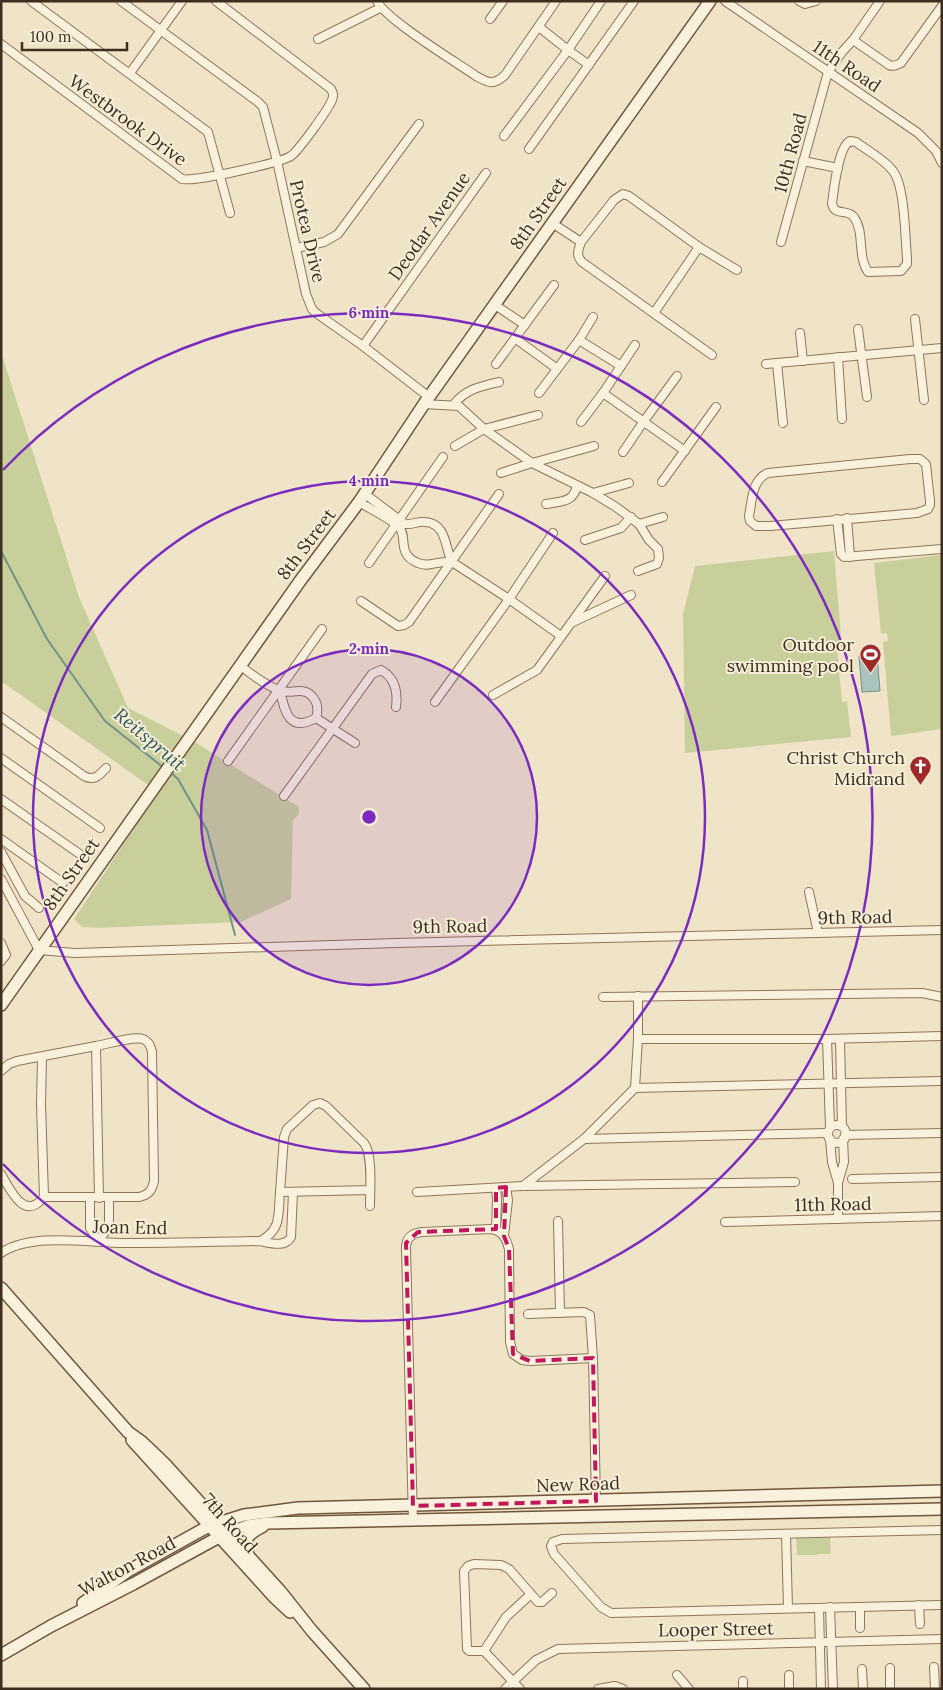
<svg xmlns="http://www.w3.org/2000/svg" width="943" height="1690" viewBox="0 0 943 1690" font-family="Lora,serif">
	<rect width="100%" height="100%" fill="#f0e4c8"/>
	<!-- green -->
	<g fill="#c9cf9b">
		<path d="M1 352 79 597 128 708 193 741 299 807V814L293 820 291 899 241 922 97 928 82 927 74 919 158 792 1 681Z"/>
		<path d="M834 551 841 637 838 642 837 650 842 702 847 701 851 737 685 753 683 614 695 566Z"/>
		<path d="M941 555 942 729 891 736 883 642 888 641 887 633 881 634 874 563Z"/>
		<path d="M830 1536 831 1554H818V1555H797L796 1537Z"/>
	</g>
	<!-- water -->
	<path fill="#a9c4bc" stroke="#6f938a" d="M877 655 880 691 862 692 859 656Z"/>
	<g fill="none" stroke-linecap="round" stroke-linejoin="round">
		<!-- stream -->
		<g stroke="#6f938a" stroke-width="2">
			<path d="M1 551 47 639 105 721 164 768"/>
			<path d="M170 772 178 779 207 830 235 935"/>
		</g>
		<defs>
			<g id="street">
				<path d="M31 1 208 132 230 213"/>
				<path d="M121 1 258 102 263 107 277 161 306 294 312 309 316 313 363 346 429 397"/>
				<path d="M377 1C385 19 456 62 476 76 489 83 493 86 505 75L556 1"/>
				<path d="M725 1 918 133 936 151 942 163"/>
				<path d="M799 1 805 4 816 1"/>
				<path d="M490 19 503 1"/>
				<path d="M539 27 568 50 589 65"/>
				<path d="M318 39 380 8"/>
				<path d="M853 40 889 65C894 67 896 65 901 63L942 6"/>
				<path d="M1 44 182 179C194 182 280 163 291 156 299 150 328 110 332 100 334 95 333 93 331 89L216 1"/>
				<path d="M130 73 182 1"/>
				<path d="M504 136 568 50 601 1"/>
				<path d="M850 141 856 142C868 151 884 159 893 171 905 186 905 237 907 258V264L901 271 868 272C857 256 865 233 854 217 847 208 834 217 832 203 834 190 838 147 850 141Z"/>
				<path d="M529 149 634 1"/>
				<path d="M803 161 838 168"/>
				<path d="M552 223 581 242"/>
				<path d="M781 242 828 72 842 52 853 40 880 1"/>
				<path d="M296 248 324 242 338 234 419 124"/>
				<path d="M495 305 525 325"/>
				<path d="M654 313 699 247"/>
				<path d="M915 319 924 400"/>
				<path d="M858 329 867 397"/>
				<path d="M800 333 803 361"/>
				<path d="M516 339 556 368"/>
				<path d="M579 340 621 366"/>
				<path d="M363 346 486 173"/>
				<path d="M712 355 582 262C576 256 578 250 581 242L614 200 623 194 629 196 699 247 737 270"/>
				<path d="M838 357 842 419"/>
				<path d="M777 363 783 423"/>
				<path d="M496 364 554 285"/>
				<path d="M766 364 942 348"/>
				<path d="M539 393 579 340 593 317"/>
				<path d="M603 393 685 451"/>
				<path d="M424 404 459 406 484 429 532 463 593 493 616 507 639 524 649 540 658 549 659 558 657 564 638 571"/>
				<path d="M454 404C466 389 481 386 499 382"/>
				<path d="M581 422 603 393 635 345"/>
				<path d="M455 446 484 429 538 415"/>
				<path d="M623 452 644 421 677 376"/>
				<path d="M910 459H920L926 464 930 501V505L928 509 917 513 895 515 770 526H756L750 521 749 516C752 501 752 479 768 473Z"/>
				<path d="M501 473 532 463 594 446"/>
				<path d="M662 482 716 407"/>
				<path d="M593 493 629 483"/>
				<path d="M365 494 405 524C412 525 418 521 425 522 447 523 445 549 452 562"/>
				<path d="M359 502C372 510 388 517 399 527 408 536 396 554 418 563 429 568 440 560 452 562L509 599 561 636"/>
				<path d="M546 504C561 501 573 503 577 486"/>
				<path d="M847 518 850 557"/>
				<path d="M837 519 841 554 844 557 942 549"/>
				<path d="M639 524 663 517"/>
				<path d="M585 540 621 528 631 517"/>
				<path d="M369 563 443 457"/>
				<path d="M361 601 398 626 404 625 409 622 499 494"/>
				<path d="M573 622 631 595"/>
				<path d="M241 666C252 675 264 684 278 690 290 696 305 684 314 699 318 704 318 712 316 718"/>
				<path d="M280 691C285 712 289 733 316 718"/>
				<path d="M493 695 537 670 605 576"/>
				<path d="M435 702 509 599 553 533"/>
				<path d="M1 717 84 776C94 781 99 776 106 768"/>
				<path d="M316 718 355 743"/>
				<path d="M1 758 100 828"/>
				<path d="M228 761 322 629"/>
				<path d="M284 796 372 674 381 670C395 678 398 692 396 707"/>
				<path d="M1 799 84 857"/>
				<path d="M1 839 63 883"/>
				<path d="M1 852 25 896 39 908"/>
				<path d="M1 879 39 950 75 953 396 943 942 930"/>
				<path d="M809 892 818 933"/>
				<path d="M1 943 6 955 1 961"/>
				<path d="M603 997 922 993 942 997"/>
				<path d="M638 1039H827L942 1036"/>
				<path d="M827 1039 830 1127"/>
				<path d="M840 1039 842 1127"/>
				<path d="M42 1057 41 1104 44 1197"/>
				<path d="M1 1071 9 1064 17 1061 96 1046 99 1198"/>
				<path d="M635 1088 942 1081"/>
				<circle cx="837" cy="1134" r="9"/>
				<path d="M845 1135 942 1133"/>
				<path d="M584 1139 828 1133"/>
				<path d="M830 1139 832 1162 838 1183"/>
				<path d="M1 1174C10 1189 24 1222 44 1197H139C148 1195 152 1191 154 1181L152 1052C151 1047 149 1041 143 1039 132 1036 108 1044 96 1046"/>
				<path d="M852 1179 942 1177"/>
				<path d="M523 1186 584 1139 635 1088 638 1039V996"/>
				<path d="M496 1188 497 1199 496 1230"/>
				<path d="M370 1190 280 1192 284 1137 287 1129 313 1105 320 1103 326 1106 364 1143C373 1154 370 1191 370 1206"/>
				<path d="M417 1192 523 1186 795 1182"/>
				<path d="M90 1198V1228L98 1241"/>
				<path d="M838 1219V1183L844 1162 843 1139"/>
				<path d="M558 1221 560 1313"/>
				<path d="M725 1222 942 1216"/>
				<path d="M504 1236 508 1200 506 1187"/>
				<path d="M98 1241 109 1227V1198"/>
				<path d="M260 1241C282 1230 278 1214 280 1192"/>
				<path d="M1 1253C32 1232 90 1243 125 1243 170 1243 215 1242 260 1241 270 1243 285 1248 291 1237L293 1192"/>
				<path d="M528 1314 584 1312 590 1315 593 1358 596 1501"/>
				<path d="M413 1521 406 1248C406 1238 412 1233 422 1232L491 1229C503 1231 506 1238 509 1249L510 1342 513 1354 522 1360 530 1361 593 1358"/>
				<path d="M942 1530 562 1539 553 1542 551 1546 554 1554 601 1607 611 1613 942 1605"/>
				<path d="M786 1534 788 1608"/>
				<path d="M919 1605 920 1624"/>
				<path d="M830 1607 833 1689"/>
				<path d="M860 1607V1628"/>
				<path d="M819 1608 821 1689"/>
				<path d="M484 1651 506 1617 531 1594"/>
				<path d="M934 1667 935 1689"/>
				<path d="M890 1668V1689"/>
				<path d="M862 1669 863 1689"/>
				<path d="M677 1675 689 1689"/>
				<path d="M789 1675V1689"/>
				<path d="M743 1681V1689"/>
				<path d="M505 1689 536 1660 558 1649 942 1639"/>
				<path d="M520 1689 484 1651H469L467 1649 464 1571 468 1566 474 1564 501 1565 509 1569 538 1602H542L552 1593"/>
				<path d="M598 1689 615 1686 623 1689"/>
			</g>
			<g id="secondary">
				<path d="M1 1005 300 581 359 502 424 404 710 1"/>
				<path d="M1 1288 128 1432 142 1442 164 1463 281 1592 312 1631 364 1689"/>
				<path d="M132 1440 275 1598 290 1612"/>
				<path d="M248 1555C243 1536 248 1535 263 1526"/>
				<path d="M83 1603 128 1571 209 1526 244 1515 298 1508 942 1491"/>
				<path d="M1 1655 51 1626 133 1584 219 1537 247 1526 267 1523 942 1509"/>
			</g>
		</defs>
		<!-- street casing -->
		<use href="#street" stroke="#8d765c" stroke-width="10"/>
		<!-- secondary casing -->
		<use href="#secondary" stroke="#6f573f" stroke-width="14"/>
		<!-- street -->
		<use href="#street" stroke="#faf1dc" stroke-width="8"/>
		<!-- secondary -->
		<use href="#secondary" stroke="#faf1dc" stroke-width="11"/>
	</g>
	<!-- marked area -->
	<path fill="none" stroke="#c2185b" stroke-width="4" stroke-dasharray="10 6" stroke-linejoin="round" d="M506 1187 504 1236 509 1249 513 1354 530 1361 593 1358 596 1501 413 1506 406 1243 418 1232 496 1229V1188Z"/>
	<!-- distance rings -->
	<circle cx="369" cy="817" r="168" fill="#7b2cbf" fill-opacity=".12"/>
	<g fill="none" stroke="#7b2cbf" stroke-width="2.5">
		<circle cx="369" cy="817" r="168"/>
		<circle cx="369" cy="817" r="336"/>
		<path d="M3 470A504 504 0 1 1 3 1164"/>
	</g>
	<!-- icons -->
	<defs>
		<symbol id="stadium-pin" viewBox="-11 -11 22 30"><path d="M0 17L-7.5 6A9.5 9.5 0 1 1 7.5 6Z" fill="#9e2a2b" stroke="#f7eed8"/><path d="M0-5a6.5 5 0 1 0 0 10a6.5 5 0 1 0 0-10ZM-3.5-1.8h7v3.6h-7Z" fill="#fff"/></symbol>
		<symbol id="church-pin" viewBox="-11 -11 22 30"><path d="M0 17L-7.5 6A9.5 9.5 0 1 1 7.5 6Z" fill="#9e2a2b" stroke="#f7eed8"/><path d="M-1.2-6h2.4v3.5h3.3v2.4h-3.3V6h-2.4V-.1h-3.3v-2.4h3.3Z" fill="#fff"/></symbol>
	</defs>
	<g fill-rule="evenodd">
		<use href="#stadium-pin" x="858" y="642" width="25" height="34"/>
		<use href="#church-pin" x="908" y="754" width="25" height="34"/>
	</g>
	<g text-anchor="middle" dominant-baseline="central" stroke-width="4" stroke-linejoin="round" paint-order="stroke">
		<!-- street labels -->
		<g font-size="18" fill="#3d2e20" stroke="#f7eed8">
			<text transform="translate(847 66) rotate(34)">11th Road</text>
			<text transform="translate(128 120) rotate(36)">Westbrook Drive</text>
			<text transform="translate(790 153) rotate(-75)">10th Road</text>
			<text transform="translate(538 213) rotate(-55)">8th Street</text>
			<text transform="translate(429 226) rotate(-55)">Deodar Avenue</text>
			<text transform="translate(308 231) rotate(77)">Protea Drive</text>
			<text transform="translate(306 544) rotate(-53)">8th Street</text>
			<text transform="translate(71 874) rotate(-55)">8th Street</text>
			<text transform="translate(855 917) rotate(-1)">9th Road</text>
			<text transform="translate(450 926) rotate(-1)">9th Road</text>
			<text transform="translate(833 1204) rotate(-1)">11th Road</text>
			<text transform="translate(130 1227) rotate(1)">Joan End</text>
			<text transform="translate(578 1484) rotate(-2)">New Road</text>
			<text transform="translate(230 1523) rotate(48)">7th Road</text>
			<text transform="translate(127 1566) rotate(-28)">Walton Road</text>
			<text transform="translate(716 1629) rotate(-1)">Looper Street</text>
		</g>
		<!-- poi labels -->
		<g font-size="18" fill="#3d2e20" stroke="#f7eed8" text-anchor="end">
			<text x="854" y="644">Outdoor<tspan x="854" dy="21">swimming pool</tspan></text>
			<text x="905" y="757">Christ Church<tspan x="905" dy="21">Midrand</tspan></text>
		</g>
		<!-- water labels -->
		<g font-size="19" font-style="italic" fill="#2f5d5a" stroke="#f7eed8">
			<text transform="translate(150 739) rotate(40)">Reitspruit</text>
		</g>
	</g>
	<circle cx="369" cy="817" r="8" fill="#7b2cbf" stroke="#f7eed8" stroke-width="2.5"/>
	<g font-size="15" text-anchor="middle" font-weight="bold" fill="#7b2cbf" stroke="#f7eed8" stroke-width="4" stroke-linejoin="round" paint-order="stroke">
		<text x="369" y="318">6 min</text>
		<text x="369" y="486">4 min</text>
		<text x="369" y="654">2 min</text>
	</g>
	<!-- border -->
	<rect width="943" height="1690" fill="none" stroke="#3d2e20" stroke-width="5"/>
	<!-- scale -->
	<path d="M22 42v8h105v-8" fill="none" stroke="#3d2e20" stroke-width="2.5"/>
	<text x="30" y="42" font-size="15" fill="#3d2e20" stroke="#f7eed8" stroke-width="4" paint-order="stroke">100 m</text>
</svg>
